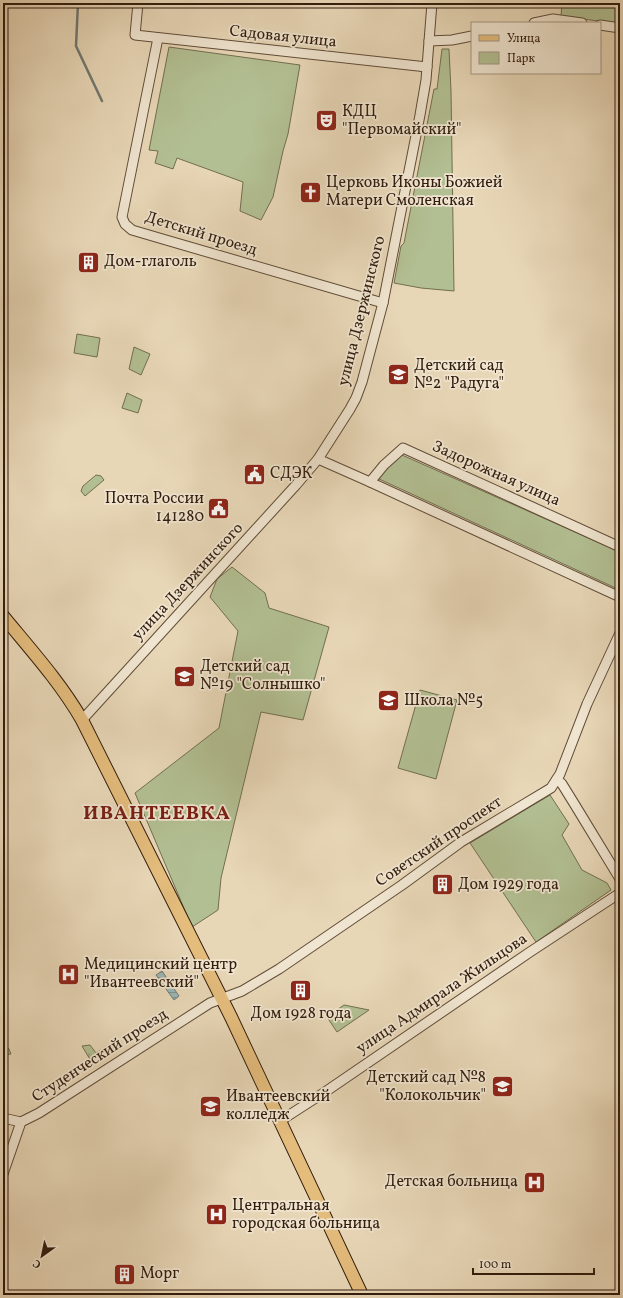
<svg xmlns="http://www.w3.org/2000/svg" width="623" height="1298" viewBox="0 0 623 1298" font-family="Vollkorn,serif">
	<defs>
		<pattern id="grass-tufts" width="24" height="20" patternUnits="userSpaceOnUse"><rect width="24" height="20" fill="#b2bf92"/><path d="M3 7l-1-3M5 7V3M7 7l1-3M15 17l-1-3M17 17v-4M19 17l1-3" fill="none" stroke="#919b76"/></pattern>
		<pattern id="water-rules" width="6" height="5" patternUnits="userSpaceOnUse"><rect width="6" height="5" fill="#9ab7b7"/><path d="M0 2.5h6" fill="none" stroke="#7e9493"/></pattern>
	</defs>
	<rect width="100%" height="100%" fill="#e8d7b7"/>
	<filter id="stains"><feTurbulence type="fractalNoise" baseFrequency=".005" numOctaves="4"/><feColorMatrix values="0 0 0 0 .2 0 0 0 0 .09 0 0 0 0 .02 0 0 0 .5 -.17"/></filter>
	<radialGradient id="worn" r=".72"><stop offset=".6" stop-color="#630" stop-opacity="0"/><stop offset="1" stop-color="#630" stop-opacity=".3"/></radialGradient>
	<!-- grass -->
	<path fill="url(#grass-tufts)" stroke="#726e50" d="M112 1043 113 1047 91 1061 82 1046 90 1045 96 1053Z"/>
	<!-- green -->
	<g fill="#b2bf92" stroke="#726e50">
		<path d="M562 3H620V24L561 16Z"/>
		<path d="M169 47 300 65 288 134 283 151 273 197 261 220 240 211 243 182 177 158 173 169 155 163 158 151 149 150Z"/>
		<path d="M442 49H449L451 91 454 291 421 288 394 283 401 246 404 243 434 89H437Z"/>
		<path d="M77 334 100 338 97 357 74 353Z"/>
		<path d="M134 347 150 354 141 375 129 369Z"/>
		<path d="M127 393 142 400 138 413 122 408Z"/>
		<path d="M402 455 620 552V590L377 478Z"/>
		<path d="M96 475 101 476 104 480 85 496 81 491 83 486Z"/>
		<path d="M232 567 265 593 269 608 329 627 303 720 261 712 221 878 218 910 192 927 135 793 219 728 238 631 210 597 217 579Z"/>
		<path d="M420 690 457 700 436 779 398 768Z"/>
		<path d="M550 795 569 824 562 835 582 870 607 883 611 890 536 942 470 843Z"/>
		<path d="M344 1005 369 1010 337 1032 327 1017Z"/>
		<path d="M3 1042 9 1049 11 1054 3 1055Z"/>
	</g>
	<!-- water -->
	<path fill="url(#water-rules)" stroke="#707973" d="M162 971 179 996 174 1000 156 975Z"/>
	<g fill="none" stroke-linecap="round" stroke-linejoin="round">
		<!-- stream -->
		<path stroke="#707973" stroke-width="2.5" d="M78 3 76 46 102 101"/>
		<defs>
			<g id="minor">
				<path d="M138 3 135 35 427 67"/>
				<path d="M534 23 553 19 582 23"/>
				<path d="M600 25 620 28"/>
				<path d="M158 38 122 217 125 224 132 230 166 240 383 303"/>
				<path d="M429 41 452 40 472 36"/>
				<path d="M318 459 370 482 384 465 403 448 620 547"/>
				<path d="M370 482 620 597"/>
				<path d="M82 720 296 485 318 459 350 409 356 398 362 382 383 303 420 115 426 80 432 3"/>
				<path d="M557 779 562 784 575 805 620 879"/>
				<path d="M3 1118 21 1122"/>
				<path d="M280 1121 325 1092 530 952 620 893"/>
				<path d="M3 1174 21 1122 39 1113 210 1003 242 991 279 969 402 885 461 842 551 788 560 774 587 704 620 633"/>
			</g>
			<path id="major" d="M3 616C31 650 60 682 82 720L231 1017 362 1295"/>
		</defs>
		<!-- minor casing -->
		<use href="#minor" stroke="#604c38" stroke-width="11"/>
		<!-- major casing -->
		<use href="#major" stroke="#321d0e" stroke-width="14"/>
		<!-- minor -->
		<use href="#minor" stroke="#f0e5d0" stroke-width="9"/>
		<!-- major -->
		<use href="#major" stroke="#e4bc7c" stroke-width="12"/>
	</g>
	<!-- icons -->
	<defs>
		<symbol id="theatre-square" viewBox="-11 -11 22 22"><rect x="-9" y="-9" width="18" height="18" rx="4" fill="#8f2418" stroke="#f0e5d0"/><path d="M-5-5.5Q0-4 5-5.5V0Q5 5 0 6Q-5 5-5 0ZM-3.3-2.5H-1v1.5H-3.3ZM1-2.5H3.3v1.5H1ZM-2.8 1Q0 5.5 2.8 1Z" fill="#fff"/></symbol>
		<symbol id="church-square" viewBox="-11 -11 22 22"><rect x="-9" y="-9" width="18" height="18" rx="4" fill="#8f2418" stroke="#f0e5d0"/><path d="M-1.2-6h2.4v3.5h3.3v2.4h-3.3V6h-2.4V-.1h-3.3v-2.4h3.3Z" fill="#fff"/></symbol>
		<symbol id="building-square" viewBox="-11 -11 22 22"><rect x="-9" y="-9" width="18" height="18" rx="4" fill="#8f2418" stroke="#f0e5d0"/><path d="M-4-6H4V6H1V3H-1V6H-4ZM-2.5-4.3h1.7v1.8h-1.7ZM.8-4.3h1.7v1.8H.8ZM-2.5-1h1.7V.8h-1.7ZM.8-1h1.7V.8H.8Z" fill="#fff"/></symbol>
		<symbol id="school-square" viewBox="-11 -11 22 22"><rect x="-9" y="-9" width="18" height="18" rx="4" fill="#8f2418" stroke="#f0e5d0"/><path d="M0-5L7-2L0 1L-7-2ZM-4 1L0 2.5L4 1V4Q0 6-4 4Z" fill="#fff"/></symbol>
		<symbol id="civic-square" viewBox="-11 -11 22 22"><rect x="-9" y="-9" width="18" height="18" rx="4" fill="#8f2418" stroke="#f0e5d0"/><path d="M-.6-6.5H3V-4.5H.6V-3L4-1V1h2V6H-6V1h2V-1L-.6-3ZM-1.2 2.5V6h2.4V2.5Z" fill="#fff"/></symbol>
		<symbol id="hospital-square" viewBox="-11 -11 22 22"><rect x="-9" y="-9" width="18" height="18" rx="4" fill="#8f2418" stroke="#f0e5d0"/><path d="M-5-5h3v3.5h4V-5h3V5h-3V1.5h-4V5h-3Z" fill="#fff"/></symbol>
		<symbol id="university-square" viewBox="-11 -11 22 22"><rect x="-9" y="-9" width="18" height="18" rx="4" fill="#8f2418" stroke="#f0e5d0"/><path d="M0-5L7-2L0 1L-7-2ZM-4 1L0 2.5L4 1V4Q0 6-4 4Z" fill="#fff"/></symbol>
	</defs>
	<g fill-rule="evenodd">
		<use href="#theatre-square" x="314" y="108" width="25" height="25"/>
		<use href="#church-square" x="298" y="180" width="25" height="25"/>
		<use href="#building-square" x="76" y="250" width="25" height="25"/>
		<use href="#school-square" x="386" y="362" width="25" height="25"/>
		<use href="#civic-square" x="242" y="462" width="25" height="25"/>
		<use href="#civic-square" x="206" y="496" width="25" height="25"/>
		<use href="#school-square" x="172" y="664" width="25" height="25"/>
		<use href="#school-square" x="376" y="688" width="25" height="25"/>
		<use href="#building-square" x="430" y="872" width="25" height="25"/>
		<use href="#hospital-square" x="56" y="962" width="25" height="25"/>
		<use href="#building-square" x="288" y="978" width="25" height="25"/>
		<use href="#school-square" x="490" y="1074" width="25" height="25"/>
		<use href="#university-square" x="198" y="1094" width="25" height="25"/>
		<use href="#hospital-square" x="522" y="1170" width="25" height="25"/>
		<use href="#hospital-square" x="204" y="1202" width="25" height="25"/>
		<use href="#building-square" x="112" y="1262" width="25" height="25"/>
	</g>
	<g text-anchor="middle" dominant-baseline="central" stroke-width="3.5" stroke-linejoin="round" paint-order="stroke">
		<!-- street labels -->
		<g font-size="16" fill="#321d0e" stroke="#f0e5d0">
			<text transform="translate(283 37) rotate(6)">Садовая улица</text>
			<text transform="translate(201 234) rotate(17)">Детский проезд</text>
			<text transform="translate(362 311) rotate(-76)">улица Дзержинского</text>
			<text transform="translate(496 474) rotate(24)">Задорожная улица</text>
			<text transform="translate(188 582) rotate(-47)">улица Дзержинского</text>
			<text transform="translate(439 842) rotate(-34)">Советский проспект</text>
			<text transform="translate(442 994) rotate(-34)">улица Адмирала Жильцова</text>
			<text transform="translate(100 1056) rotate(-33)">Студенческий проезд</text>
		</g>
		<!-- poi labels -->
		<g font-size="16" fill="#321d0e" stroke="#f0e5d0" text-anchor="start">
			<text x="342" y="112">КДЦ<tspan x="342" dy="18">"Первомайский"</tspan></text>
			<text x="326" y="183">Церковь Иконы Божией<tspan x="326" dy="18">Матери Смоленская</tspan></text>
			<text x="104" y="262">Дом-глаголь</text>
			<text x="414" y="366">Детский сад<tspan x="414" dy="18">№2 "Радуга"</tspan></text>
			<text x="270" y="474">СДЭК</text>
			<text x="204" y="499" text-anchor="end">Почта России<tspan x="204" dy="18">141280</tspan></text>
			<text x="200" y="667">Детский сад<tspan x="200" dy="18">№19 "Солнышко"</tspan></text>
			<text x="404" y="701">Школа №5</text>
			<text x="458" y="885">Дом 1929 года</text>
			<text x="84" y="965">Медицинский центр<tspan x="84" dy="18">"Ивантеевский"</tspan></text>
			<text x="301" y="1014" text-anchor="middle">Дом 1928 года</text>
			<text x="486" y="1078" text-anchor="end">Детский сад №8<tspan x="486" dy="18">"Колокольчик"</tspan></text>
			<text x="226" y="1097">Ивантеевский<tspan x="226" dy="18">колледж</tspan></text>
			<text x="518" y="1182" text-anchor="end">Детская больница</text>
			<text x="232" y="1206">Центральная<tspan x="232" dy="18">городская больница</tspan></text>
			<text x="140" y="1274">Морг</text>
		</g>
		<!-- district labels -->
		<g font-size="20" font-weight="bold" letter-spacing="1" fill="#7a1f14" stroke="#f0e5d0">
			<text x="157" y="814">ИВАНТЕЕВКА</text>
		</g>
	</g>
	<!-- margin -->
	<rect width="623" height="1298" fill="none" stroke="#e8d7b7" stroke-width="16"/>
	<rect x="4" y="4" width="615" height="1290" fill="none" stroke="#321d0e" stroke-width="2"/>
	<rect x="8" y="8" width="607" height="1282" fill="none" stroke="#321d0e"/>
	<!-- legend -->
	<rect x="471" y="22" width="130" height="52" fill="#f0e5d0" stroke="#a49582"/>
	<rect x="479" y="35" width="20" height="6" fill="#e4bc7c" stroke="#a49582"/>
	<text x="507" y="42" font-size="12" fill="#321d0e">Улица</text>
	<rect x="479" y="52" width="20" height="12" fill="#b2bf92" stroke="#a49582"/>
	<text x="507" y="62" font-size="12" fill="#321d0e">Парк</text>
	<!-- north arrow -->
	<g transform="translate(42 1256) rotate(213)" stroke="#f0e5d0" stroke-width="3" paint-order="stroke">
	<path d="M0-3L7 15L0 10L-7 15Z" fill="#321d0e"/>
	<text y="-6" font-size="11" font-weight="bold" text-anchor="middle" fill="#321d0e">С</text>
	</g>
	<!-- scale -->
	<path d="M473 1268v6h121v-6" fill="none" stroke="#321d0e" stroke-width="2"/>
	<text x="479" y="1268" font-size="12" fill="#321d0e" stroke="#f0e5d0" stroke-width="3" paint-order="stroke">100 m</text>
	<rect width="100%" height="100%" filter="url(#stains)"/>
	<rect width="100%" height="100%" fill="url(#worn)"/>
</svg>
